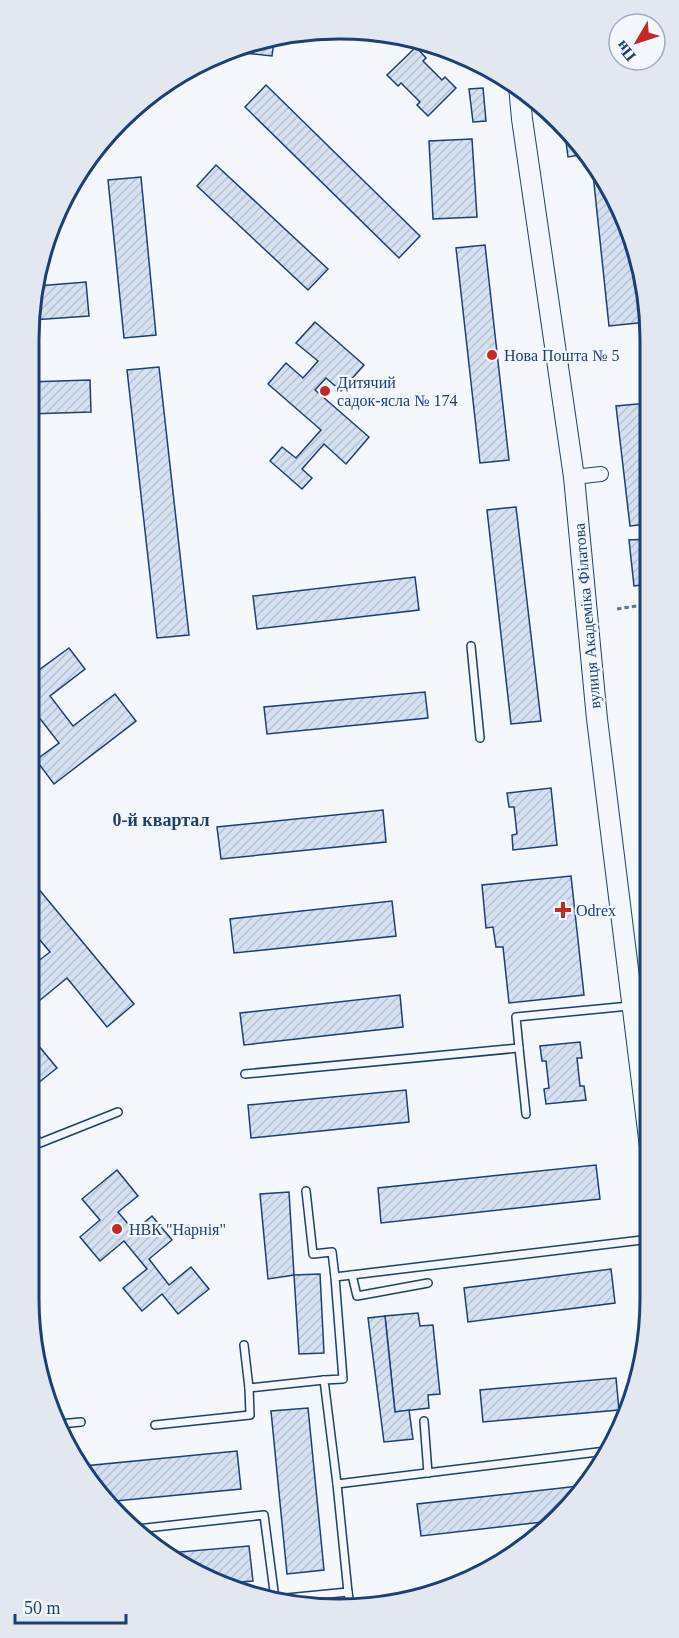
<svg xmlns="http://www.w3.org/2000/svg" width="679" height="1638" viewBox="0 0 679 1638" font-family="'Times New Roman',serif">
	<defs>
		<pattern id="building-hatch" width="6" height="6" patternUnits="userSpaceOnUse" patternTransform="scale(1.5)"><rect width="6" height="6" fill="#d5e0f0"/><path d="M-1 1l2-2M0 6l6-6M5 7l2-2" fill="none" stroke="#b6c1d1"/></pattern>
	</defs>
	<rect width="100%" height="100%" fill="#f4f7fb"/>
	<!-- building -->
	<g fill="url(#building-hatch)" stroke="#1d3f73" stroke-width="1.5">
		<path d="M274 41 272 56 234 52Z"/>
		<path d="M416 47 426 58 423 61 442 80 445 77 456 88 428 116 417 105 420 102 401 83 398 86 387 75Z"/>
		<path d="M266 85 420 236 399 258 245 107Z"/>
		<path d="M483 88 486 121 473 122 469 89Z"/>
		<path d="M134 113 136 115 112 134 110 131Z"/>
		<path d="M564 126 574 135 587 154 568 157Z"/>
		<path d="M472 139 477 217 433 219 429 141Z"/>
		<path d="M216 165 328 269 308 290 197 186Z"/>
		<path d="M599 173 619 202 643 282 647 322 609 326 593 174Z"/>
		<path d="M141 177 156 335 124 338 108 180Z"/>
		<path d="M485 245 509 460 480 463 456 248Z"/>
		<path d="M86 282 89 316 32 320 37 286Z"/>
		<path d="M315 322 364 365 341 391 326 378 315 390 369 437 346 464 324 444 302 469 312 478 302 489 270 461 282 447 296 458 321 430 268 384 286 363 303 378 318 361 296 343Z"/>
		<path d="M159 367 189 635 157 638 127 370Z"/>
		<path d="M90 380 91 412 28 414V382Z"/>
		<path d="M648 403V524L630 526 616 406Z"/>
		<path d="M36 471 39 502 28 503V472Z"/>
		<path d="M516 507 541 721 511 724 487 510Z"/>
		<path d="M648 539 649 584 634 586 629 540Z"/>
		<path d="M415 577 419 610 257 629 253 596Z"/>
		<path d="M69 648 85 669 50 696 73 726 115 694 136 721 54 784 36 760 59 743 31 707 28 709V678Z"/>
		<path d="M425 692 428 718 267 734 264 707Z"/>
		<path d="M551 788 557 845 513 850 512 835 517 834 514 807H509L507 793Z"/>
		<path d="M383 810 386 842 221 859 217 827Z"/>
		<path d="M571 876 584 995 509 1003 503 947H496L493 927 486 928 482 885Z"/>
		<path d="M32 881 134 1004 107 1027 67 978 28 1010V969L50 952 28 926V884Z"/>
		<path d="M392 901 396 936 234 953 230 919Z"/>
		<path d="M400 995 403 1027 244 1045 240 1013Z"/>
		<path d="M28 1033 57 1068 28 1091Z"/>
		<path d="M580 1042 582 1058H577L580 1086H584L586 1100 546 1104 544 1089 549 1088 546 1061H542L540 1046Z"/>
		<path d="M406 1090 409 1122 251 1138 248 1105Z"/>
		<path d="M596 1165 600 1199 381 1223 378 1188Z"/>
		<path d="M117 1170 138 1196 118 1212 134 1231 152 1216 172 1240 149 1259 169 1285 191 1267 209 1289 178 1314 162 1294 142 1311 123 1288 147 1269 124 1241 100 1261 80 1237 100 1220 82 1199Z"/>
		<path d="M289 1192 294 1275 268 1279 260 1194Z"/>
		<path d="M611 1269 615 1303 468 1322 464 1288Z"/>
		<path d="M320 1274 324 1353 299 1354 294 1275Z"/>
		<path d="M418 1313 420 1326 433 1325 440 1394 428 1395 429 1408 395 1412 385 1316Z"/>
		<path d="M385 1316 395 1412 409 1410 413 1439 384 1442 368 1318Z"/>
		<path d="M47 1367 50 1398H45L40 1368Z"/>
		<path d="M616 1378 619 1410 483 1422 480 1390Z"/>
		<path d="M308 1408 324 1570 287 1574 271 1411Z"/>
		<path d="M237 1451 241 1489 105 1502 84 1466Z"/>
		<path d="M588 1485 551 1521 421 1536 417 1504Z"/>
		<path d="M249 1546 253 1581 229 1583 184 1568 167 1553Z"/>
	</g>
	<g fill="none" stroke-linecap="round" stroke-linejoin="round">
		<defs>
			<g id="lane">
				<path d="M471 646 480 738"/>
				<path d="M519 1048 526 1114"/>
				<path d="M245 1074 519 1048 516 1017 650 1004"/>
				<path d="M28 1131 40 1143 118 1112"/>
				<path d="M306 1191 313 1254 332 1252 335 1277"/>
				<path d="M352 1275 357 1296 428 1283"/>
				<path d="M244 1345 249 1388 324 1380"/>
				<path d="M424 1421 428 1473"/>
				<path d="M60 1424 81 1422"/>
				<path d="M155 1425 250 1415 249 1388"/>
				<path d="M337 1484 606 1451"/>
				<path d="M137 1529 264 1515 275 1599"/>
				<path d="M348 1592 350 1605"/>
				<path d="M276 1599 348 1592 337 1484 324 1380 343 1379 335 1277 650 1239"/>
			</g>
			<path id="street" d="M574 477 601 474"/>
			<path id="secondary" d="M519 86 522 119 574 477 597 719 650 1147"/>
		</defs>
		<!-- lane casing -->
		<use href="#lane" stroke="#1d3f73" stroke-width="10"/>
		<!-- street casing -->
		<use href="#street" stroke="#1d3f73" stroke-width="16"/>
		<!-- secondary casing -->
		<use href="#secondary" stroke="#1d3f73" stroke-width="22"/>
		<!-- path -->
		<path stroke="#5e769c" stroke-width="3" stroke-dasharray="4.5 3" stroke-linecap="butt" d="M617 609 649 604"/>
		<!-- lane -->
		<use href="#lane" stroke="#f4f7fb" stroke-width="7"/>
		<!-- street -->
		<use href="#street" stroke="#f4f7fb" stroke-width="14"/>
		<!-- secondary -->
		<use href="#secondary" stroke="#f4f7fb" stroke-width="20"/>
	</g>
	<!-- markers -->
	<g fill="#c62828" stroke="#f4f7fb" stroke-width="2">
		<circle cx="492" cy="355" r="6"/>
		<circle cx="325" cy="391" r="6"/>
		<path d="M560 901h6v6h6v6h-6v6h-6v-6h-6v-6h6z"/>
		<circle cx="117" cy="1229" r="6"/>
	</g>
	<g text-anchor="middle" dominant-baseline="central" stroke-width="4.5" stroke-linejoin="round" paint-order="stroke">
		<!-- poi labels -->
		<g font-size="16" fill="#1d3f73" stroke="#f4f7fb" text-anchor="start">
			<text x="504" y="355">Нова Пошта № 5</text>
			<text x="337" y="382">Дитячий<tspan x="337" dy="18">садок-ясла № 174</tspan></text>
			<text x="576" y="910">Odrex</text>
			<text x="129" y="1229">НВК "Нарнія"</text>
		</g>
		<!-- street labels -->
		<g font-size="16" fill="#1d3f73" stroke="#f4f7fb">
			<text transform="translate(587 616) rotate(-95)">вулиця Академіка Філатова</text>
		</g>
		<!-- neighbourhood labels -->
		<g font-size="18" font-weight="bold" fill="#1d3f73" stroke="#f4f7fb">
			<text x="161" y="820">0-й квартал</text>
		</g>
	</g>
	<!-- crop -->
	<path d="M0 0H679V1638H0ZM339 39H340A300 300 0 0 1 640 339V1299A300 300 0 0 1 340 1599H339A300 300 0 0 1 39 1299V339A300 300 0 0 1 339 39Z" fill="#e3e8f0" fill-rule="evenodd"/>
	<path fill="none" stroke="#1d3f73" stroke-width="3" d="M339 39H340A300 300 0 0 1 640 339V1299A300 300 0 0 1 340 1599H339A300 300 0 0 1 39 1299V339A300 300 0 0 1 339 39Z"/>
	<!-- north arrow -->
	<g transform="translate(637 42) rotate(231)"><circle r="28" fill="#f4f7fb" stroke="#9eadc5" stroke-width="1.5"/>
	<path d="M0-4.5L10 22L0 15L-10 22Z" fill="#c62828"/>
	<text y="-9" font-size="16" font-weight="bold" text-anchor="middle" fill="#1d3f73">Пн</text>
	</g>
	<!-- scale -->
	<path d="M15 1614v9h111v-9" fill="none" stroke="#1d3f73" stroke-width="3"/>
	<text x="24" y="1614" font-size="18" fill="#1d3f73" stroke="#f4f7fb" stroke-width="4.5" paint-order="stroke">50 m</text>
</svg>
